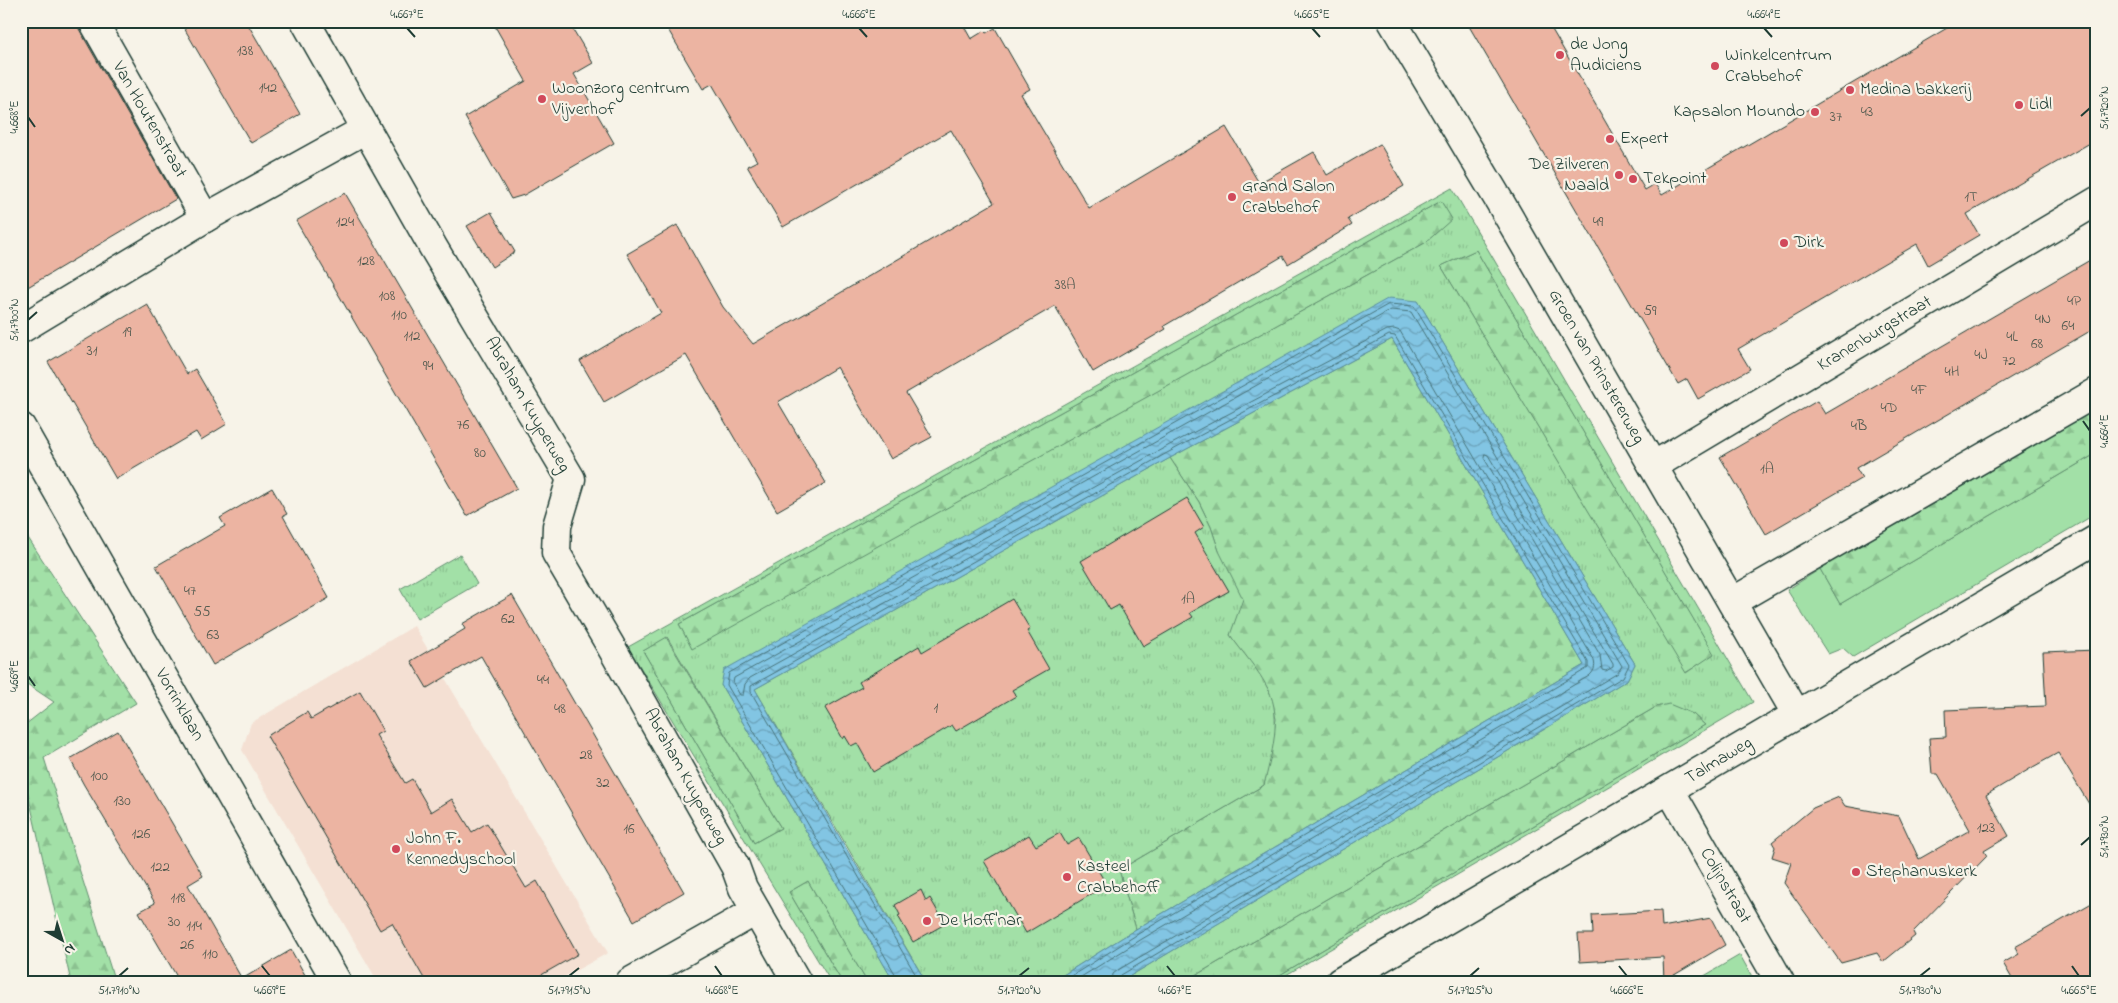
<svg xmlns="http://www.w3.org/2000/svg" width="2118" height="1003" viewBox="0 0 2118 1003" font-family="'Indie Flower',sans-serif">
	<defs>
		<pattern id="forest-firs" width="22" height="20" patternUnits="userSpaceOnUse" patternTransform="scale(1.25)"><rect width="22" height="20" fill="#a2e0a7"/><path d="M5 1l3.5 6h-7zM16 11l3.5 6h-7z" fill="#8bc190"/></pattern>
		<pattern id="park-tufts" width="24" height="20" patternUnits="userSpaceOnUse" patternTransform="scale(1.25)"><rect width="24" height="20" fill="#a2e0a7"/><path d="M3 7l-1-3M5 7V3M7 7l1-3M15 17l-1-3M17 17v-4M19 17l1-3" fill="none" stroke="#8bc190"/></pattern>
		<pattern id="water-waves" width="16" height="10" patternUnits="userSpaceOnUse" patternTransform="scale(1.25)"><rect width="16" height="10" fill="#82c5e3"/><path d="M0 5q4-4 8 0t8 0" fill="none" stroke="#6aa1b9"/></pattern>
	</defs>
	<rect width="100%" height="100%" fill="#f7f3e8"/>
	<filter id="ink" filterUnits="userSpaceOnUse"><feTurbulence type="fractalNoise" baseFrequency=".02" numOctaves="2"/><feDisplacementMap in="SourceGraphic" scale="10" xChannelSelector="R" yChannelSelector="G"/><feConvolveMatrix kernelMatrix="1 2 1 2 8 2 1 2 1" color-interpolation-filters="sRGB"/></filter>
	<g filter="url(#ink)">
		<!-- built -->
		<path fill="#f4e0d3" d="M414 626 608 953 555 982H378L242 750 251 723Z"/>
		<!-- grass -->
		<g fill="#a2e0a7" stroke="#608e6e">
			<path d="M2097 453V513L1853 657 1843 648 1828 654 1787 590 1820 569 1840 604Z"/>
			<path d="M1740 955 1755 982H1694Z"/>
		</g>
		<!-- forest -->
		<g fill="url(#forest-firs)" stroke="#608e6e">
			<path d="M1441 201 1453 219 1425 243 692 650 679 624Z"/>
			<path d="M1476 250 1715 655 1685 673 1441 266Z"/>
			<path d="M1392 339 1584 665 1136 929 1119 870 1264 785 1271 752 1276 719 1269 690 1230 635 1219 551 1211 527 1199 502 1170 458Z"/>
			<path d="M2097 409V453L1840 604 1820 569Z"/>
			<path d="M21 527 136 703 44 758 115 982H71L21 763V728L54 702 21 680Z"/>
			<path d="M666 637 781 828 754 843 643 651Z"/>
			<path d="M1669 703 1693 714 1705 725 1268 982H1184L1656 707Z"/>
			<path d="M808 881 867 982H842L789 892Z"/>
		</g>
		<!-- park -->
		<g fill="url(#park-tufts)" stroke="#608e6e" fill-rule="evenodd">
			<path d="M1452 188 1753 702 1274 982H1268L1705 725 1693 714 1669 704 1656 707 1184 982H1120L1627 680 1635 664 1418 301 721 685 894 982H867L808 881 789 892 842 982H831L628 647ZM1441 201 1452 219 1425 243 692 649 679 624ZM1476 250 1714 654 1686 673 1441 266ZM667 637 781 828 754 843 643 651Z"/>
			<path d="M1170 458 1199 502 1211 527 1219 551 1243 599 1230 635C1242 652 1259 670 1268 689 1283 718 1271 756 1264 785L1119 870 1136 929 1052 982H926L755 689Z"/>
			<path d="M460 554 477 584 417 619 400 589Z"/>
		</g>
		<!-- water -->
		<path fill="url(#water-waves)" stroke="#5a8f9d" d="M1389 298 1418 301 1635 664 1627 680 1120 982H1052L1136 929 1584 665 1392 339 1170 458 755 689 846 848 926 982H894L721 685 724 670Z"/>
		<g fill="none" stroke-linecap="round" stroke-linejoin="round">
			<!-- shore -->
			<g stroke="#47737a" stroke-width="1">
				<path d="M1485 454 1488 455 1613 664V667L1606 671 1602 670 1600 655 1484 458Z"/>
				<path d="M897 982V977L727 685 729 673 1389 304 1414 306 1629 665 1623 677 1121 975 1118 982"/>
				<path d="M920 982 751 692V686L1167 453 1389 335 1395 336 1588 662V668L1138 934 1062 982"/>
				<path d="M1073 982 1142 939 1589 676C1595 671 1596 665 1593 658L1400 331 1394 329 1387 330 1164 448 750 678 745 684 743 695H740L733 683 734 678 1391 310 1411 312 1622 666 1618 673 1118 970 1113 974 1112 982"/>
			</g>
		</g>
		<!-- building -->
		<g fill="#ecb4a2" stroke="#1f3d34">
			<path d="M21 21H77L79 29 176 199 21 291Z"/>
			<path d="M180 21H246L300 114 251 143Z"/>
			<path d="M492 21H568L593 63 574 74 614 143 524 195 511 199 465 117 526 81Z"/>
			<path d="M663 21H961L971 39 984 31 986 33 995 28 1030 89 1021 94 1089 208 1226 127 1259 183 1314 152 1327 175 1380 144 1404 186 1348 219 1352 225 1288 264 1283 256 1164 326 1166 329 1093 372 1055 306 906 393 932 437 891 459 837 367 778 402 826 483 777 511 686 355 604 402 580 361 661 313 627 254 677 225 723 307 753 344 994 203 951 130 783 227 747 166 757 161 712 84 703 89Z"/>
			<path d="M1466 21H1547L1645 190 1655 184 1662 195 1959 21H2097V139L1967 214 1979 235 1928 265 1917 244 1738 349 1750 369 1698 399 1687 379 1678 384Z"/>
			<path d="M345 193 517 488 467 516 296 221Z"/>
			<path d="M491 212 515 252 492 267 467 226Z"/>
			<path d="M2097 256V327L1856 468 1862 478 1766 534 1720 457 1817 401 1825 414Z"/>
			<path d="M147 304 187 374 195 369 227 424 201 440 196 432 116 479 48 362Z"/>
			<path d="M272 488 287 514 283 516 329 598 213 665 156 566 225 526 220 518Z"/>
			<path d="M1187 498 1204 527 1195 533 1229 591 1190 613 1193 617 1143 646 1119 605 1110 610 1081 561Z"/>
			<path d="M512 595 684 892 634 921 481 656 427 688 411 661 465 629 462 624Z"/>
			<path d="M1012 599 1030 629 1027 631 1049 669 1012 690 1016 696 956 731 952 725 873 772 857 743 851 746 845 736 843 739 825 708 862 687 859 682 919 646 922 652Z"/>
			<path d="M2097 650V817L2058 753 2033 767 1986 795 2009 836 1984 851 1987 856 1913 932 1915 936 1883 962 1877 953 1841 963 1784 883 1791 863 1772 857 1775 847 1772 842 1813 808 1839 797 1845 806 1899 816 1919 859 1970 830 1938 774H1932L1929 738 1946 737 1945 710 2046 706 2043 652Z"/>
			<path d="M360 691 383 731 376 735 405 783 412 779 431 812 452 799 472 832 487 823 526 888 537 881 578 954 529 982H426L392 923 380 930 267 736 307 712 311 719Z"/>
			<path d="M118 731 203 876 188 885 242 979 291 950 309 982H180L139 912 155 903 84 785 70 759Z"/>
			<path d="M1060 833 1067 845 1079 838 1105 882 1093 890 1095 892 1026 933 984 861 1029 835 1036 846Z"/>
			<path d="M921 890 926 901 930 898 945 924 913 942 898 916 900 915 895 905Z"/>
			<path d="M2097 900V982H2014L2003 963 2019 954 2015 947Z"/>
			<path d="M1661 911 1662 927 1711 918 1725 945 1664 981 1663 957 1580 962 1578 934H1593L1592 915Z"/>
		</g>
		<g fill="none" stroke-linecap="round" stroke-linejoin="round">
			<defs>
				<g id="street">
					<path d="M93 21 205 218"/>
					<path d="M305 21 433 247 571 479 557 526 556 553 610 645 735 866 743 888 797 982"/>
					<path d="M1392 21 1500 202 1797 715"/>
					<path d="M21 329 205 218 366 129"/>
					<path d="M21 427 337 982"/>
					<path d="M1653 466 2097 201"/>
					<path d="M1732 602 2097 392"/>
					<path d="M1670 790 1780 982"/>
					<path d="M630 982 756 911"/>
				</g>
				<path id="secondary" d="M1340 982 2097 539"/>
			</defs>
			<!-- street casing -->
			<use href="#street" stroke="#1f3d34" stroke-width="31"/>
			<!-- secondary casing -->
			<use href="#secondary" stroke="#1f3d34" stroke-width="31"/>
			<!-- street -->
			<use href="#street" stroke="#f7f3e8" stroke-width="28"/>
			<!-- secondary -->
			<use href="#secondary" stroke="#f7f3e8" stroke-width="28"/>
		</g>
	</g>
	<!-- ticks -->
	<path fill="none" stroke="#1f3d34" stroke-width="2" d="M407 28 415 37M859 28 867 37M1312 28 1320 37M1764 28 1772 37M2081 116 2090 108M28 117 35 127M28 320 37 312M2083 421 2090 431M28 676 35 686M2081 845 2090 837M262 966 270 976M715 966 722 976M1167 966 1175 976M1619 966 1627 976M2072 966 2079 976M119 976 128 968M569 976 579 968M1019 976 1029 968M1470 976 1479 968M1920 976 1930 968"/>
	<!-- markers -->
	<g fill="#d1495b" stroke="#f7f3e8" stroke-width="2">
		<circle cx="1560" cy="55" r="5"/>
		<circle cx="1715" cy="66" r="5"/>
		<circle cx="1850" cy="90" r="5"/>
		<circle cx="542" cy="99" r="5"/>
		<circle cx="2019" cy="105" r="5"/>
		<circle cx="1815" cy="112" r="5"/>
		<circle cx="1610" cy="139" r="5"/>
		<circle cx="1619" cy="175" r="5"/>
		<circle cx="1633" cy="179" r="5"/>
		<circle cx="1232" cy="197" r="5"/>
		<circle cx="1784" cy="243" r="5"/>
		<circle cx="396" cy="849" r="5"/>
		<circle cx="1856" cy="872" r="5"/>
		<circle cx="1067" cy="877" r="5"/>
		<circle cx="927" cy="921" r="5"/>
	</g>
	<g text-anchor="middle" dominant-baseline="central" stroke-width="4.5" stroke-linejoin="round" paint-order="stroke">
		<!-- number labels -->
		<g font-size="15" fill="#525b50">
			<text x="245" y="51">138</text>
			<text x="268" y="88">142</text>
			<text x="1867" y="112">43</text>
			<text x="1836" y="117">37</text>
			<text x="1971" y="197">1T</text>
			<text x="345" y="222">124</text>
			<text x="1598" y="222">49</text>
			<text x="366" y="261">128</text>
			<text x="1065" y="285">38A</text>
			<text x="387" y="296">108</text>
			<text x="2074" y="301">4P</text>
			<text x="1650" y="311">59</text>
			<text x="399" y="315">110</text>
			<text x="2043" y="319">4N</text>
			<text x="2068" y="326">64</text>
			<text x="127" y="332">19</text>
			<text x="412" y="336">112</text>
			<text x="2012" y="337">4L</text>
			<text x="2037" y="344">68</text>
			<text x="92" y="351">31</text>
			<text x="1981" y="355">4J</text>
			<text x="2009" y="361">72</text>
			<text x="428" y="366">94</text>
			<text x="1952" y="372">4H</text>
			<text x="1919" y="390">4F</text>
			<text x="1889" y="408">4D</text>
			<text x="463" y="425">76</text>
			<text x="1859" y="426">4B</text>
			<text x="480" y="453">80</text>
			<text x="1767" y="469">1A</text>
			<text x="190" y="591">47</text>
			<text x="1188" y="599">1A</text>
			<text x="202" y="612">55</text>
			<text x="508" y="619">62</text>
			<text x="213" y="635">63</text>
			<text x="543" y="680">44</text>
			<text x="936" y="708">1</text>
			<text x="560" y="709">48</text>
			<text x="586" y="755">28</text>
			<text x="99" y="776">100</text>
			<text x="603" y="783">32</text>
			<text x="122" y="801">130</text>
			<text x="1986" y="828">123</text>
			<text x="629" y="829">16</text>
			<text x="141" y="834">126</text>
			<text x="160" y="867">122</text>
			<text x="178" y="898">118</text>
			<text x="174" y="922">30</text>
			<text x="194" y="926">114</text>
			<text x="187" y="945">26</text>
			<text x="210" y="954">110</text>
		</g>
		<!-- poi labels -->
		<g font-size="18" fill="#1f3d34" stroke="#f7f3e8" text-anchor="start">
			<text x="1570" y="45">de Jong<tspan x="1570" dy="21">Audiciens</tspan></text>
			<text x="1725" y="56">Winkelcentrum<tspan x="1725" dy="21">Crabbehof</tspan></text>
			<text x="552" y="89">Woonzorg centrum<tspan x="552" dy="21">Vijverhof</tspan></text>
			<text x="1860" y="90">Medina bakkerij</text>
			<text x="2029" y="105">Lidl</text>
			<text x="1805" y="112" text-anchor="end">Kapsalon Moundo</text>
			<text x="1620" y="139">Expert</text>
			<text x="1609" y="165" text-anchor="end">De Zilveren<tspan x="1609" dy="21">Naald</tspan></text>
			<text x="1643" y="179">Tekpoint</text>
			<text x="1242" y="187">Grand Salon<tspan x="1242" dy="21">Crabbehof</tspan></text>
			<text x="1794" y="243">Dirk</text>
			<text x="406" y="839">John F.<tspan x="406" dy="21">Kennedyschool</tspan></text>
			<text x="1077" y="867">Kasteel<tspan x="1077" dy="21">Crabbehoff</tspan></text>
			<text x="1866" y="872">Stephanuskerk</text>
			<text x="937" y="921">De Hoff'nar</text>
		</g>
		<!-- street labels -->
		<g font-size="18" fill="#1f3d34" stroke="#f7f3e8">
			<text transform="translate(149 120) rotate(60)">Van Houtenstraat</text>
			<text transform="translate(1875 334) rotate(-31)">Kranenburgstraat</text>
			<text transform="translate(1596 367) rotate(60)">Groen van Prinstererweg</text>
			<text transform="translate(527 405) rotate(60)">Abraham Kuyperweg</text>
			<text transform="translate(179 705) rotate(60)">Vorrinklaan</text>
			<text transform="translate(1719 761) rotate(-31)">Talmaweg</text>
			<text transform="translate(685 777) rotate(61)">Abraham Kuyperweg</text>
			<text transform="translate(1725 886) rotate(60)">Colijnstraat</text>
		</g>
	</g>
	<!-- margin -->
	<rect width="2118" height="1003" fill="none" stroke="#f7f3e8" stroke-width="55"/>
	<!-- north arrow -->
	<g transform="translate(62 940) rotate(141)" stroke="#f7f3e8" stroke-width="4" paint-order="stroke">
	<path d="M0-4L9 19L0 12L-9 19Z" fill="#1f3d34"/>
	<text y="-8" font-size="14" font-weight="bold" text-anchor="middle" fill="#1f3d34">N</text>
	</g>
	<rect x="28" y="28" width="2062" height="948" fill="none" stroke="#1f3d34" stroke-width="2"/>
	<g font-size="12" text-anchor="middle" fill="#1f3d34">
		<text x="407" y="18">4.667°E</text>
		<text x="859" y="18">4.666°E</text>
		<text x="1312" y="18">4.665°E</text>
		<text x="1764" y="18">4.664°E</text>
		<text transform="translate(2104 108) rotate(-90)" y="4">51.7920°N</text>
		<text transform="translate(14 117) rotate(-90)" y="4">4.668°E</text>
		<text transform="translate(14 320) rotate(-90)" y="4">51.7900°N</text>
		<text transform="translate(2104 431) rotate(-90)" y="4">4.664°E</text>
		<text transform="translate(14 676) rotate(-90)" y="4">4.669°E</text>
		<text transform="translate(2104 837) rotate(-90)" y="4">51.7930°N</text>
		<text x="119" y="994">51.7910°N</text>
		<text x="270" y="994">4.669°E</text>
		<text x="569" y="994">51.7915°N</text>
		<text x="722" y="994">4.668°E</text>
		<text x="1019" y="994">51.7920°N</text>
		<text x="1175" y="994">4.667°E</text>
		<text x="1470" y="994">51.7925°N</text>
		<text x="1627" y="994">4.666°E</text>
		<text x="1920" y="994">51.7930°N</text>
		<text x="2079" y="994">4.665°E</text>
	</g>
</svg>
